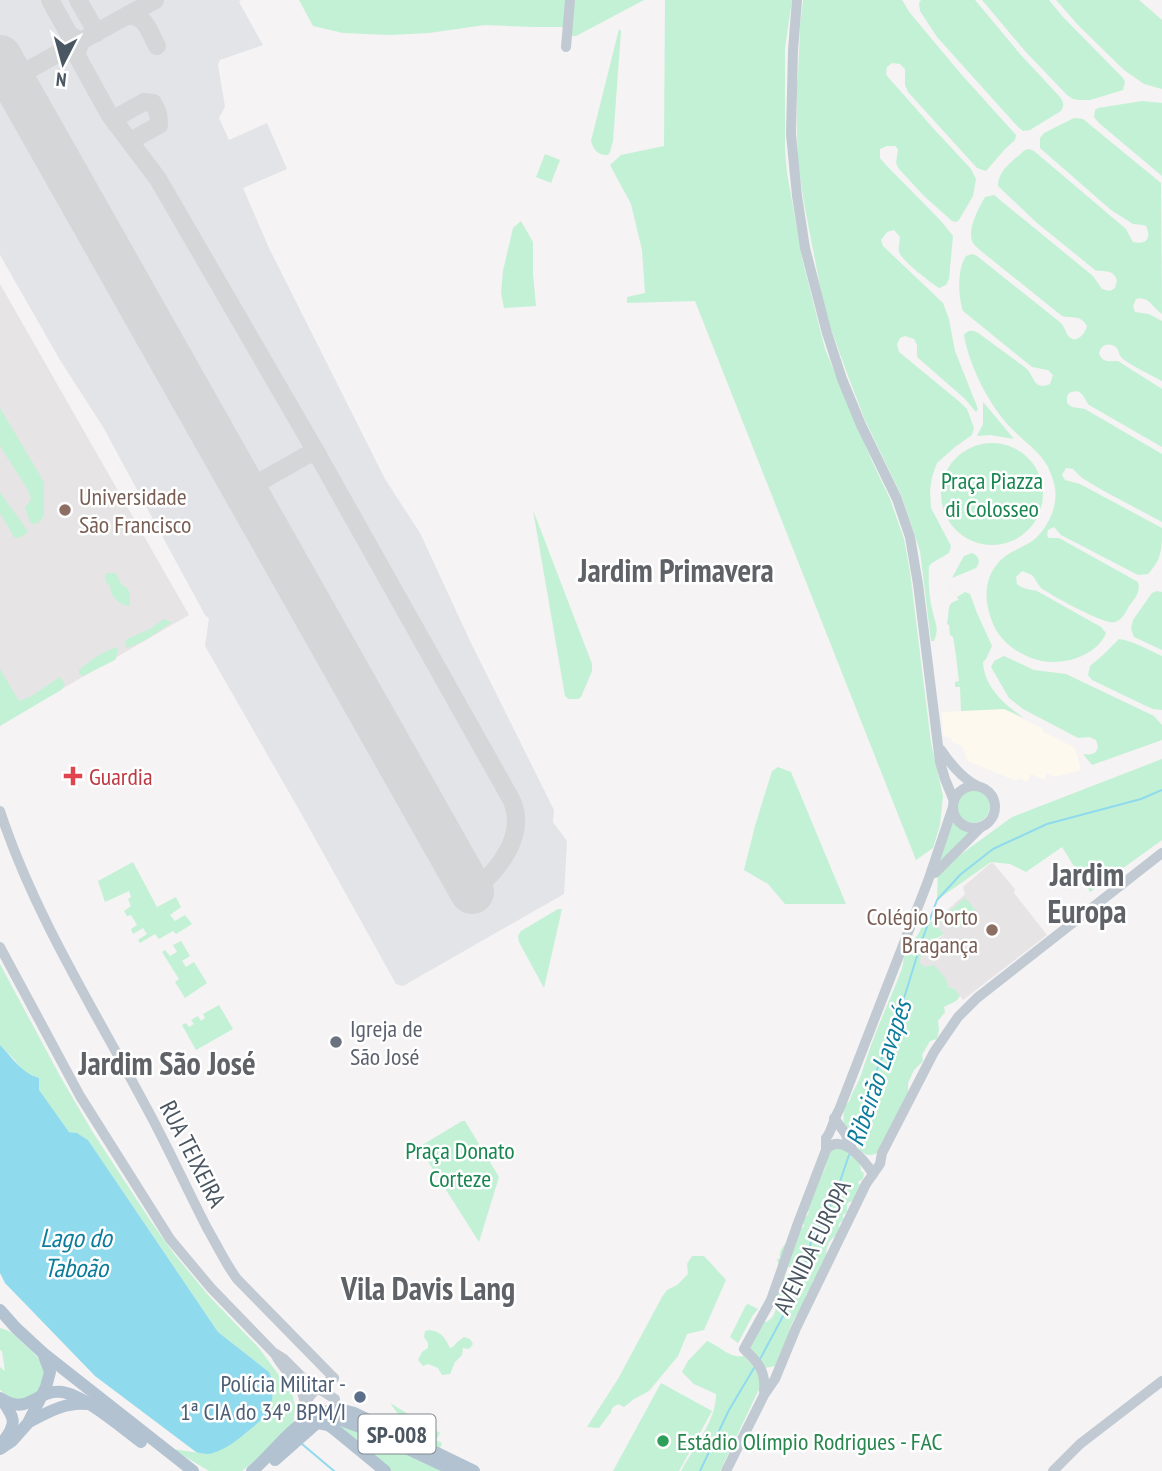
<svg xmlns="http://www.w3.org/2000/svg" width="1162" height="1471" viewBox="0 0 1162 1471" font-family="'PT Sans Narrow',sans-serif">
	<rect width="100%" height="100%" fill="#f5f3f3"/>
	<!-- commercial -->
	<path fill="#fdf9ef" d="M1004 709 1043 729 1042 731 1075 748 1081 770 1055 777 1047 773 1044 780 1031 774 1027 782 1018 778 1016 781 968 761 962 746 951 742 952 739 943 735 942 712Z"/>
	<!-- education -->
	<g fill="#e6e4e5">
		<path d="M0 284 189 615 0 725Z"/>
		<path d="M992 862 1015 889 1014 893 1047 935 963 1000 955 989 948 987 920 964V955L944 934 936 926 945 918 942 915 965 894 963 887Z"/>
	</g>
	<!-- airport -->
	<path fill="#e2e4e7" d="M0 0H241L239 2 263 45 220 60 218 65 225 107 219 118 229 140 267 123 287 169 243 188 269 248 385 479 420 533 471 643 554 810 553 822 567 841 564 894 403 986 396 984 302 815 205 646 209 618 205 615 103 427 60 360 0 255Z"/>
	<!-- green -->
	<g fill="#c3f1d5">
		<path d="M299 0H644L576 36H564L565 27H534L485 25 429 33 390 35 343 33 313 26Z"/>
		<path d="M665 0H792L785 48V150L787 173 802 258 825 349 871 459 890 499 904 539 910 572 931 743 943 796 940 825 933 848 916 860 695 301 627 303V297L645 293 642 250 631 204 610 165 621 155 664 146Z"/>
		<path d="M803 0H902L910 13 961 74 1016 135 1015 140 1005 149 986 171 977 168 908 92 905 85V69L900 64 892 63 887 67 886 74 888 77 933 128 971 169 976 179 973 196 959 220 956 222 952 221 924 196 899 169 896 163 898 149 895 146H887L880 149V158L886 165 941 221 953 236 949 279 946 285 939 288C930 282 905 263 900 254 897 249 900 243 900 237L894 230 887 232 881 240 883 246 943 303 949 319 955 351 978 409 976 412 964 398 917 357V345L914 339 905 336 900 338 897 344 899 352 961 403 967 409 974 428 972 435 955 447 937 463 932 477 930 490 931 508 951 546 949 553 932 563 957 597 965 592 970 594 977 613 992 646 986 659 983 662C984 687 1005 705 1024 718L1004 709 961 711 960 687H955V682L959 681C957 666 956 652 953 637L950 635 949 625 947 624C950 613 945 602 959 600L932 563 929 566C928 581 929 598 933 613 936 626 939 628 934 641H931L920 551 902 497 865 420 848 376 831 329 820 286 804 203 798 161 797 135V80L798 78 800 25Z"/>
		<path d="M921 0H975L1020 54 1059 96C1063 101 1065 104 1061 111L1030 130 1023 131 1018 127 937 37 920 11 919 3Z"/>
		<path d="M982 0H1049L1063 17 1123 78 1125 82 1123 90 1090 100H1079L1073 99 1067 95 1024 50Z"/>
		<path d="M1056 0H1139L1162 20V89L1144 84 1124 70 1079 26Z"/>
		<path d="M619 29 621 31 613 141 610 152 608 155C598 156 594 150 591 141Z"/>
		<path d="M1142 101 1162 103V176L1099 123 1094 117 1095 110 1098 108Z"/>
		<path d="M1074 118 1083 119 1161 183 1162 314C1152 308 1149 295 1136 299L1133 306 1135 312 1149 314 1162 321V381C1153 376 1128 364 1122 358 1117 353 1120 347 1112 345 1104 343 1101 347 1099 353 1102 363 1109 361 1118 361L1162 389V447L1089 405C1083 397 1082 387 1069 393L1067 396V403L1072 407 1085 409 1162 454V522L1102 490 1082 478 1073 469 1066 468 1062 475 1065 480 1080 484 1162 528C1162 549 1162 559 1148 574L1138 575 1061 535 1054 527 1048 530 1047 536 1049 538H1059L1138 582C1141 592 1135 598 1129 606 1126 612 1122 620 1115 622 1106 626 1051 595 1041 588 1037 584 1036 579 1032 575L1022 571 1016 577 1017 584C1024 590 1029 589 1037 591L1101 627 1106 633C1097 656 1064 665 1042 661 1023 657 1004 645 995 628 982 602 982 570 1010 553 1019 548 1030 544 1037 537 1051 523 1059 501 1054 483 1047 455 1031 448 1012 429 990 407 969 366 964 335 969 328 976 331 981 335L1027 369C1035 378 1034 391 1050 384L1053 375 1048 370 1032 367 963 311C958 296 957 269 966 256L972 254 977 256 1061 323C1064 326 1065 330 1067 334 1074 346 1085 335 1087 326 1080 314 1073 319 1062 316L981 251C979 249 974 245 973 243 966 231 979 207 985 197L994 195 1093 276 1102 289 1110 291 1115 288 1117 280C1112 268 1105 273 1095 270L1037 223 998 186C998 170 1013 161 1025 150L1029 149 1034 151 1126 229 1133 242C1146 245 1152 239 1146 226L1143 225 1133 224 1111 210 1040 148V138L1044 133Z"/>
		<path d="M545 154 560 160 551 183 536 177Z"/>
		<path d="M521 221 533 242V274L536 306 504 308 501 293 503 271 513 228Z"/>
		<path d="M983 403H984L1014 439 990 435 977 436 983 424Z"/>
		<path d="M0 408 44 482V516L38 523 31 524 25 508 31 499 28 490 0 446Z"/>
		<circle cx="992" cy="494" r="51"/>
		<path d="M0 492C9 506 19 517 28 532L19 538 14 537 0 513Z"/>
		<path d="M533 510 592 664V671L581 697 578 699H569L565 696Z"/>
		<path d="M972 553C979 556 981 562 976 568L952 578 964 556Z"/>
		<path d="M107 573H116L121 584 128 589 130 595V606C120 606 110 596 110 586L106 582 105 577Z"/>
		<path d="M1157 591 1162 592V650L1134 637 1131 629 1133 620 1152 593Z"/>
		<path d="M164 619 171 622V623L142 642 127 648 125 643 127 639 150 629Z"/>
		<path d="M1119 639C1134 641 1148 650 1162 656V710L1153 709 1144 705 1092 680 1088 675 1090 666 1103 655Z"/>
		<path d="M118 647 116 659 113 661 83 676 79 674V670C91 660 102 651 118 647Z"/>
		<path d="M1004 656 1034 670 1066 674 1154 716 1162 725V740L1092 765 1083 754C1090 755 1096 755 1098 747L1096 740 1089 737 1078 738 1023 709 1009 698 991 667 994 661Z"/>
		<path d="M0 669 19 701 30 697 60 677 65 685 61 690 0 726Z"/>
		<path d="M1162 759V840L1090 892 1062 847 1026 872 1010 864 991 862 937 900 938 871 1012 817Z"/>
		<path d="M778 767 791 772 846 904H785L768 884 744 870 755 826 772 771Z"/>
		<circle cx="973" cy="806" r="17"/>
		<path d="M954 819 963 828 973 830 935 869Z"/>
		<path d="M133 862 157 907 176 897 181 907 170 915 175 921 185 915 192 924 176 934 173 931 159 939 155 934 140 943 138 940 147 934 143 928 133 934 131 929 137 925 131 915 127 916 124 911 131 906 128 899 131 897 129 891 105 902 98 881Z"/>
		<path d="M965 898 977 912 956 929 944 916Z"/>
		<path d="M558 909H562L544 988 519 942 518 936 521 931Z"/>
		<path d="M942 915 945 918 937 926 944 934C932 940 920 949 920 963L925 967 934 965 946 979 948 987 955 989 960 996 956 1001 944 1007 945 1012 938 1021 939 1030 937 1039 930 1041 922 1055 923 1061 914 1070 908 1083V1101L877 1153C864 1160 858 1148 853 1137 850 1132 846 1129 844 1123 843 1117 844 1111 845 1105 851 1101 850 1098 853 1092 861 1078 862 1071 867 1057 877 1027 890 1000 901 971 904 964 903 956 906 949 910 941 918 938 921 928Z"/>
		<path d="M181 941 190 956 182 961 186 967 194 962 207 983 185 998 175 982 179 979 162 952 165 950 170 956 177 952 173 945Z"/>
		<path d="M0 964 60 1076 92 1131 152 1223 175 1255 209 1296 259 1348 292 1393 295 1406 293 1427 258 1458 242 1471H209L172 1449 207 1454 232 1443 244 1435 266 1415 260 1409 266 1403 271 1406 274 1384 269 1372 218 1332 88 1140 77 1133 69 1132 38 1090 39 1078 24 1072 14 1059 0 1045Z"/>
		<path d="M219 1005 233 1029 196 1050 182 1025 186 1023 189 1027 194 1024 191 1020 198 1016 201 1021 205 1018 203 1014Z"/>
		<path d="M462 1121H465L499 1177 479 1242 419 1147Z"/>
		<path d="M847 1145V1153L860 1162 861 1171 864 1173 863 1179 858 1182 861 1187 859 1191 856 1193 858 1197 855 1201 849 1202 847 1204V1212L843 1215V1220L839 1224C839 1225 839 1234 838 1234 837 1236 835 1236 834 1237 828 1242 825 1249 827 1256L822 1263 816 1279 813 1280 811 1292 809 1295 806 1294 805 1302 794 1319 790 1328 789 1336 775 1366 765 1368 748 1350 762 1323C777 1320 776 1307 777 1296 778 1290 780 1284 782 1278L792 1273 793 1268 788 1267 785 1268 778 1263 777 1259 780 1258C780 1257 779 1255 780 1253 781 1246 798 1230 804 1226L802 1220 807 1216 809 1212 806 1208 825 1168 829 1148Z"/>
		<path d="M692 1256H704L726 1280 704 1330 687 1334 678 1356 649 1391 634 1399 624 1407 618 1404 612 1408 611 1412 599 1428 587 1427 618 1379 662 1297 667 1290 677 1285 688 1274 687 1264Z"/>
		<path d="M748 1304 758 1309 753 1315 738 1343 730 1337 746 1305Z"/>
		<path d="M0 1328C10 1330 16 1336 23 1343 30 1350 42 1359 44 1369 47 1388 27 1407 9 1397 5 1395 3 1392 0 1390V1367L5 1371 2 1351 0 1350Z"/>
		<path d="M430 1330C442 1332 445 1338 450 1348L453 1347 456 1343 464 1337 470 1339 473 1344 469 1349 463 1348 462 1355 455 1362 450 1374 442 1375 438 1368 428 1364 423 1366 418 1360 422 1352 428 1348V1343L424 1337 425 1331Z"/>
		<path d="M707 1341C720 1346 730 1359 744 1356L758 1372 762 1383 720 1471H681C693 1449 717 1419 716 1394L694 1384 682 1372 688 1361Z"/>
		<path d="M661 1383 712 1411 679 1471H613Z"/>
		<path d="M390 1403 440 1433 436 1440 442 1443 439 1451 392 1425 398 1414Z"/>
		<path d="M341 1423 443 1471H391L341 1428Z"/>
	</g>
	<!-- water -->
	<path fill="#90daee" d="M0 1045C14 1059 20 1072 39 1078V1090L69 1132 77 1133 88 1140 218 1332 269 1372 274 1384 271 1407 266 1403 260 1409 267 1415C251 1428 228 1452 207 1454 206 1454 197 1453 196 1452L95 1376 5 1283 0 1273Z"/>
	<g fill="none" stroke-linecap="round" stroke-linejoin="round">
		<!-- stream -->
		<g stroke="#90daee" stroke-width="2">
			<path d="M852 1139 876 1072 897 1021 921 943 937 900 961 874 993 849 1047 824 1141 799 1162 790"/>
			<path d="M759 1361 798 1288 812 1239 834 1199 849 1155"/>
			<path d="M302 1444 334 1471"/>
			<path d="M700 1471 729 1410 754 1368"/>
		</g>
		<!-- taxiway -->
		<g stroke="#d5d6d8" stroke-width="18">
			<path d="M50 0 69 34 81 42 77 51"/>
			<path d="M78 0 97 33"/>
			<path d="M127 16C146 14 149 32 157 46"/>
			<path d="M62 52H70L77 56 109 114 158 179 315 450 511 799C528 834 499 870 472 892"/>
			<path d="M16 86 17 82 21 74 155 0"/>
			<path d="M116 124 117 117 144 102 153 103C158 111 159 116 159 125L134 139 133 146"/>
			<path d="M248 496 250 490 256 484 309 454 318 455"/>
		</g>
		<!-- runway -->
		<path stroke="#d5d6d8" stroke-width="44" d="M0 57 472 892"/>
		<!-- minor -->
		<g stroke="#c1cad2" stroke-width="10">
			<path d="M797 0 793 50 791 134 797 196 805 248 827 333 842 379 861 425 897 499 910 537 918 584 940 762 945 779 954 801"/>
			<path d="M566 47 570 0"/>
			<path d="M941 750C951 765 962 778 977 786"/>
			<circle cx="974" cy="807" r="21"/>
			<path d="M0 811C36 920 99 1017 152 1118 171 1154 188 1191 207 1228 217 1245 225 1263 237 1279L334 1378"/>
			<path d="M935 873 981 827"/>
			<path d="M0 947 80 1096 170 1239 211 1288 273 1352 284 1359 305 1380 335 1399"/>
			<path d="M834 1118 845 1133 852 1149"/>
			<path d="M826 1150C841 1131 865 1161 873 1174"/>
			<path d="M275 1354C285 1374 301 1380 305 1403"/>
			<path d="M764 1391C766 1371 758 1362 744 1349L771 1300 798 1223 826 1150V1138C831 1133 834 1118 839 1110L928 881 953 807"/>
			<path d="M301 1424C306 1396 309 1393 334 1378"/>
			<path d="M726 1471 764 1395 775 1379 796 1328 866 1184 880 1164 882 1153 934 1052 958 1017 977 998 1162 853"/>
			<path d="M1053 1471 1080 1444 1162 1381"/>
		</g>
		<!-- major -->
		<g stroke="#b3c2d1" stroke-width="12">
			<path d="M0 1310 16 1328 43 1353 193 1471"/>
			<path d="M0 1398C29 1417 35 1389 62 1392 84 1395 122 1428 141 1442"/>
			<path d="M2 1400C13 1416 18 1422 5 1439"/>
			<path d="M29 1422C48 1412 65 1402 87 1404"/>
			<path d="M318 1423 328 1425 334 1429 385 1471"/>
			<path d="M0 1449 12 1441 28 1423 46 1387 50 1372 43 1353"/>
			<path d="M275 1460 317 1423 331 1419H338L370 1431 455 1471"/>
			<path d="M252 1471C281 1447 309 1397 354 1413L474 1471"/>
		</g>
	</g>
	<!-- markers -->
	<g fill="#8d6e63" stroke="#fff" stroke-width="2.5">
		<circle cx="65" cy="510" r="7"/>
		<circle cx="992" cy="930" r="7"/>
	</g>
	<path fill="#e0444e" stroke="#fff" stroke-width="2.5" d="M69.5 765.5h7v7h7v7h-7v7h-7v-7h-7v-7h7z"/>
	<circle fill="#6b7280" stroke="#fff" stroke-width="2.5" cx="336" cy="1042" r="7"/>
	<circle fill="#5c6f8a" stroke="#fff" stroke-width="2.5" cx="360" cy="1397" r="7"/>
	<circle fill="#2e9e5b" stroke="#fff" stroke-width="2.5" cx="663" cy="1441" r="7"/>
	<g text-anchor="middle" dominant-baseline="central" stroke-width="5" stroke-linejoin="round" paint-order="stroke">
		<!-- shield labels -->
		<rect fill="#fff" stroke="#808990" stroke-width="2" x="358.5" y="1414.5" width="77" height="39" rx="5"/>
		<g font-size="23" font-weight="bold" fill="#4a5661">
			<text x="397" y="1434">SP-008</text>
		</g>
		<!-- park labels -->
		<g font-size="24" fill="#17864f" stroke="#fff">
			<text x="992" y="480">Praça Piazza<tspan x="992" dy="28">di Colosseo</tspan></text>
			<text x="460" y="1150">Praça Donato<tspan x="460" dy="28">Corteze</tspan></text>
		</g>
		<!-- education labels -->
		<g font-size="24" fill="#785e54" stroke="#fff" text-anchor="start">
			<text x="79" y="496">Universidade<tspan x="79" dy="28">São Francisco</tspan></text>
			<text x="978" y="916" text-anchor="end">Colégio Porto<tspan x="978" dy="28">Bragança</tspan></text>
		</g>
		<!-- health labels -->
		<g font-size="24" fill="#be3a42" stroke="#fff" text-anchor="start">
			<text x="89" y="776">Guardia</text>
		</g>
		<!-- worship labels -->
		<g font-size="24" fill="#5b616d" stroke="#fff" text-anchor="start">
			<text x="350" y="1028">Igreja de<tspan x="350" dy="28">São José</tspan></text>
		</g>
		<!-- street labels -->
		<g font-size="24" fill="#4a5661" stroke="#fff">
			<text transform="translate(193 1154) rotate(63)">RUA TEIXEIRA</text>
			<text transform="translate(812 1247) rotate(-64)">AVENIDA EUROPA</text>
		</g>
		<!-- service labels -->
		<g font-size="24" fill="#4e5e75" stroke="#fff" text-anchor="end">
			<text x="346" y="1383">Polícia Militar -<tspan x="346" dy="28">1ª CIA do 34º BPM/I</tspan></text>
		</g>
		<!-- leisure labels -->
		<g font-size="24" fill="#27864d" stroke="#fff" text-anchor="start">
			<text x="677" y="1441">Estádio Olímpio Rodrigues - FAC</text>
		</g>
		<!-- water labels -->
		<g font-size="26" font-style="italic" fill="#0c7c9b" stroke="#fff">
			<text transform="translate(878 1073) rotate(-71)">Ribeirão Lavapés</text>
			<text x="76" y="1237">Lago do<tspan x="76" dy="30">Taboão</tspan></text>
		</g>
		<!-- district labels -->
		<g font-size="32" font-weight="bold" fill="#5f6368" stroke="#fff">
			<text x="676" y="570">Jardim Primavera</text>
			<text x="1087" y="874">Jardim<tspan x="1087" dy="37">Europa</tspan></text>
			<text x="167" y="1063">Jardim São José</text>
			<text x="428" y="1288">Vila Davis Lang</text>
		</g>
	</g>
	<!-- north arrow -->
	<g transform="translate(63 63) rotate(186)" stroke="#ffffff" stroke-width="5" paint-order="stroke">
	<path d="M0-5L12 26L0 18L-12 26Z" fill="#4a5661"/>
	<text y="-10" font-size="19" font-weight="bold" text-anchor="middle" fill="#4a5661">N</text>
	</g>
</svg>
